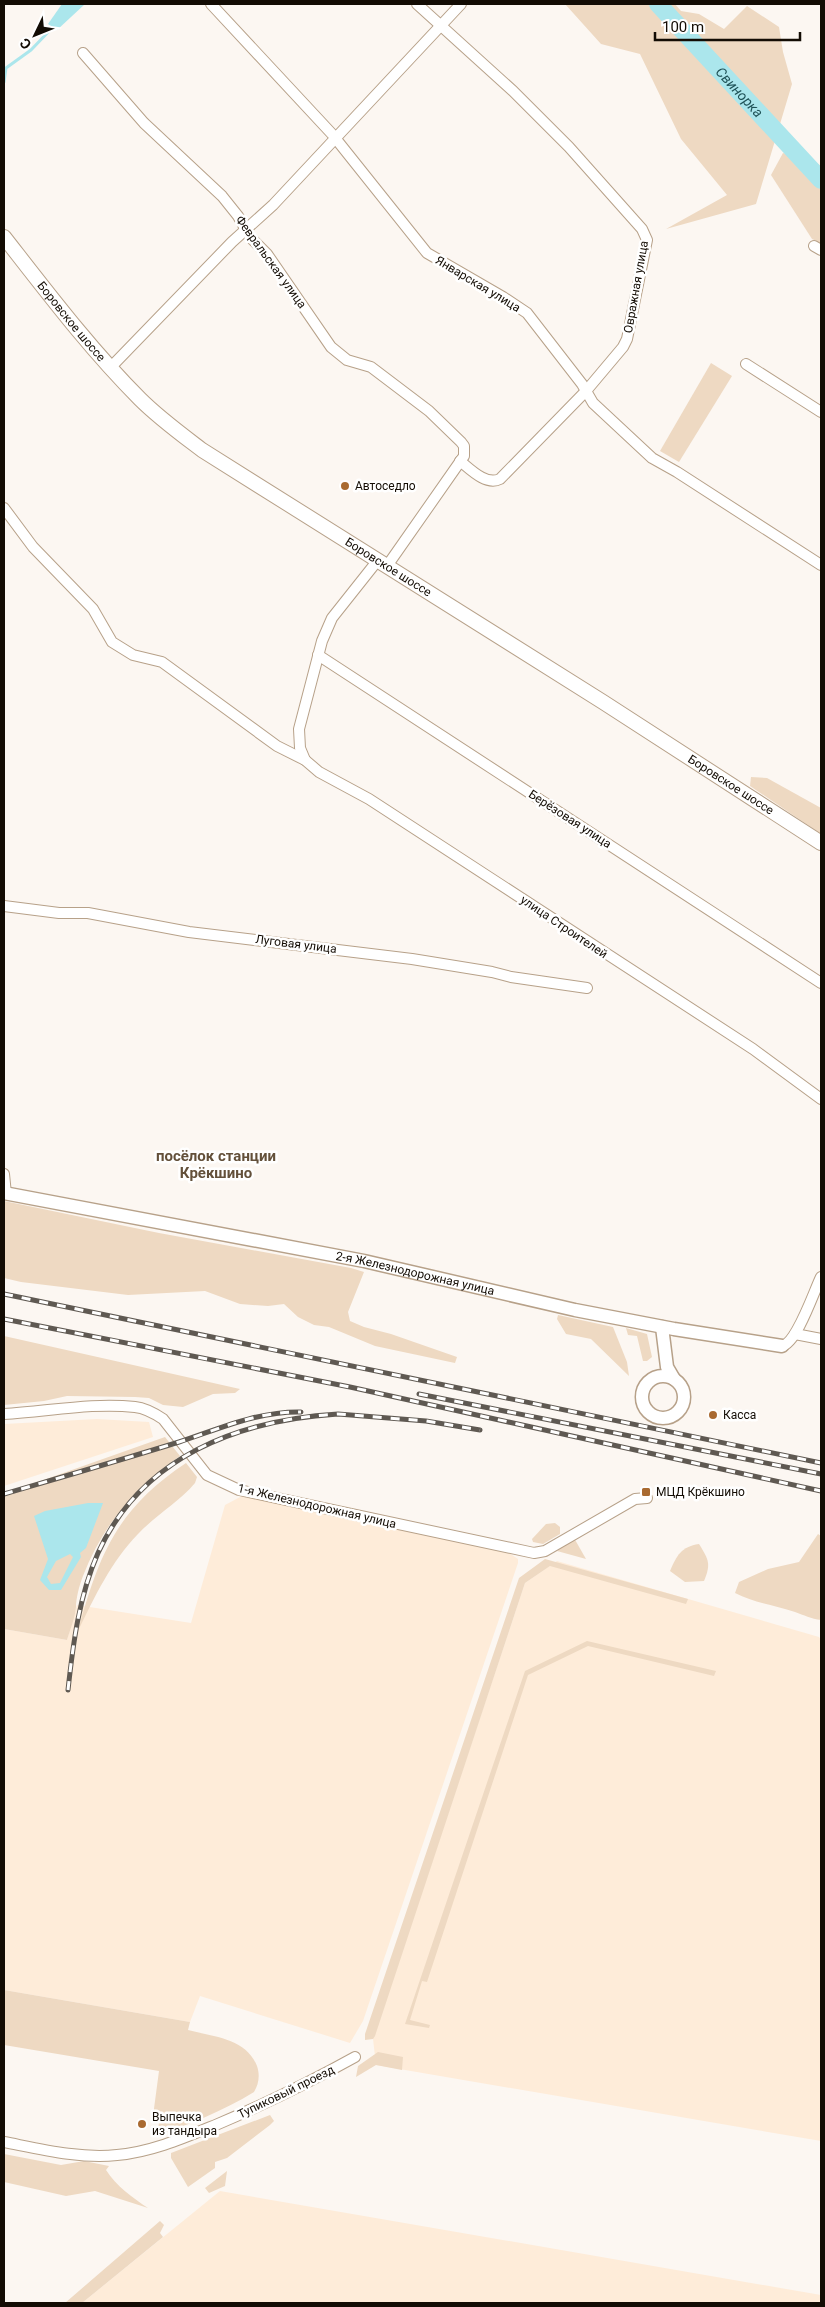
<svg xmlns="http://www.w3.org/2000/svg" width="825" height="2307" viewBox="0 0 825 2307" font-family="Roboto,sans-serif">
	<rect width="100%" height="100%" fill="#fcf7f2"/>
	<!-- built -->
	<g fill="#feecd9">
		<path d="M97 1419 149 1422 153 1437 4 1486V1424Z"/>
		<path d="M242 1496 509 1553 518 1559V1563L363 2021 350 2043 200 1996 190 2022 4 1990V1629L67 1640 77 1605 191 1623 225 1505Z"/>
		<path d="M557 1561 819 1637 821 1640V2141L376 2065 373 2039 525 1583Z"/>
		<path d="M220 2191 821 2295V2303H82Z"/>
	</g>
	<!-- green -->
	<g fill="#eed9c2">
		<path d="M565 4H675L681 11 699 14 724 29 747 6 779 27 783 52 792 84 756 204 666 229 727 195 681 139 640 54 601 44Z"/>
		<path d="M783 153 814 161 821 166V243L812 239 771 175Z"/>
		<path d="M711 363 732 376 679 462 660 451Z"/>
		<path d="M751 777 767 778 821 808V834L750 786Z"/>
		<path d="M4 1201 159 1233 351 1268 364 1272 348 1312 350 1321 364 1327 391 1334 457 1357 455 1363 375 1346 329 1327 314 1325 298 1317 284 1304 268 1306 240 1304 205 1291 128 1295 21 1282 4 1278Z"/>
		<path d="M558 1315 613 1327 627 1362 629 1376 591 1339 566 1334 557 1319Z"/>
		<path d="M626 1328 647 1334 652 1357 647 1361H643L637 1336 628 1335Z"/>
		<path d="M4 1336 240 1389 235 1393 213 1394 183 1407 163 1405 149 1398 135 1397 67 1396 44 1401 4 1405Z"/>
		<path d="M165 1437 180 1456C136 1486 102 1526 83 1576 79 1586 76 1599 76 1607 75 1618 70 1630 67 1640L4 1629V1494Z"/>
		<path d="M186 1463 197 1477 195 1483C179 1502 156 1515 138 1534 111 1562 95 1596 78 1631 99 1554 117 1509 186 1463Z"/>
		<path d="M555 1523 560 1527V1534L543 1544 533 1542 532 1539 546 1524Z"/>
		<path d="M818 1534 821 1536V1620C811 1619 804 1615 795 1612 775 1605 754 1603 735 1593L739 1582 768 1569 799 1562Z"/>
		<path d="M574 1538 586 1559 557 1551Z"/>
		<path d="M699 1544C709 1560 711 1564 704 1581L685 1582 670 1571C677 1555 681 1547 699 1544Z"/>
		<path d="M545 1559 688 1599 686 1604 550 1566 525 1583 375 2036 373 2039 365 2040V2034L519 1578Z"/>
		<path d="M587 1641 716 1671 714 1676 588 1646 528 1675 427 1982 422 1981 410 2020 430 2025 429 2028 405 2024 525 1671Z"/>
		<path d="M4 1990 190 2022 188 2030C214 2037 246 2038 257 2066 260 2075 259 2084 254 2092 223 2111 189 2125 154 2136L161 2119 159 2116H153L159 2071 4 2045Z"/>
		<path d="M378 2052 403 2057 402 2070 376 2065 356 2077 358 2066Z"/>
		<path d="M270 2115 274 2121 270 2125 227 2158 215 2162V2168L188 2187 171 2158V2153Z"/>
		<path d="M4 2154 61 2165 84 2161 109 2166 106 2170C116 2186 133 2198 148 2208L95 2191 66 2196 4 2182Z"/>
		<path d="M227 2171 225 2186 209 2193 205 2188Z"/>
		<path d="M160 2221 164 2225 160 2233 163 2237 82 2303H65Z"/>
	</g>
	<!-- water -->
	<g fill="#abe6ec" fill-rule="evenodd">
		<path d="M62 4H85L57 30 48 24Z"/>
		<path d="M88 1503H103L86 1548 80 1553 81 1557 61 1590H49L40 1580 48 1559 34 1516 45 1511ZM70 1554 73 1557 60 1583 51 1584 47 1577 56 1561Z"/>
	</g>
	<g fill="none" stroke-linecap="round" stroke-linejoin="round">
		<!-- stream -->
		<path stroke="#abe6ec" stroke-width="3" d="M4 82 6 68 31 50 53 27"/>
		<!-- river -->
		<path stroke="#abe6ec" stroke-width="18" id="s1" d="M658 4 821 180"/>
		<defs>
			<g id="minor">
				<path d="M211 4 332 134 427 253 503 297 527 313 582 384 593 403 652 458 677 472 821 565"/>
				<path d="M417 4 513 91 569 147 642 229 647 240 627 339 623 347 586 391 500 479C486 486 470 469 460 461"/>
				<path d="M83 53 144 123 222 196 238 216 250 237 267 254 331 347 347 360 371 367 429 411 461 442 464 446V456L387 566"/>
				<path d="M814 246 821 250"/>
				<path d="M746 364 821 412"/>
				<path d="M110 368 232 242 273 205 461 4"/>
				<path d="M4 508 33 547 93 609 112 642 133 655 162 662 277 746 305 760 319 772 369 799 753 1049 821 1099"/>
				<path d="M318 655 821 983"/>
				<path d="M305 760 300 748 299 729 322 641 332 618 378 560"/>
				<path d="M4 906 59 913H88L189 932 412 959 492 972 511 977 587 988"/>
				<path d="M4 1174 6 1194"/>
				<path d="M795 1334 821 1339"/>
				<path d="M782 1346C797 1343 814 1291 821 1277"/>
				<path d="M4 1414C46 1412 92 1402 135 1407 145 1408 154 1413 163 1419L207 1475 239 1490 534 1553 545 1551 635 1499 647 1498"/>
				<path d="M4 2142C40 2149 80 2159 117 2155 152 2152 186 2137 218 2124 265 2104 310 2082 355 2057"/>
			</g>
			<g id="tertiary">
				<path id="s2" d="M4 1193 364 1261 575 1310 674 1329 782 1346"/>
				<path d="M662 1327 667 1367 674 1379"/>
				<circle cx="663" cy="1397" r="21"/>
			</g>
			<g id="secondary">
				<path id="s3" d="M4 237C47 292 90 349 140 399 159 418 181 434 202 450L603 702 821 843"/>
			</g>
		</defs>
		<!-- minor casing -->
		<use href="#minor" stroke="#b7a189" stroke-width="12"/>
		<!-- tertiary casing -->
		<use href="#tertiary" stroke="#b7a189" stroke-width="15"/>
		<!-- secondary casing -->
		<use href="#secondary" stroke="#b7a189" stroke-width="16"/>
		<!-- minor -->
		<use href="#minor" stroke="#fff" stroke-width="10"/>
		<!-- tertiary -->
		<use href="#tertiary" stroke="#fff" stroke-width="12"/>
		<!-- secondary -->
		<use href="#secondary" stroke="#fff" stroke-width="14"/>
		<defs>
			<g id="rail">
				<path d="M4 1294 821 1463"/>
				<path d="M4 1319 350 1387 821 1491"/>
				<path d="M419 1394 821 1474"/>
				<path d="M4 1494C62 1477 121 1460 179 1442 219 1429 258 1411 301 1412"/>
				<path d="M68 1690C73 1644 79 1596 98 1553 142 1456 239 1420 338 1414L426 1421 480 1430"/>
			</g>
		</defs>
		<!-- rail casing -->
		<use href="#rail" stroke="#5f5952" stroke-width="5"/>
		<!-- rail -->
		<use href="#rail" stroke="#fff" stroke-width="3" stroke-dasharray="9" stroke-linecap="butt"/>
	</g>
	<!-- markers -->
	<g fill="#a96a31" stroke="#fff" stroke-width="2">
		<circle cx="345" cy="486" r="5"/>
		<circle cx="713" cy="1415" r="5"/>
		<rect x="641" y="1487" width="10" height="10" rx="2.5"/>
		<circle cx="142" cy="2124" r="5"/>
	</g>
	<g text-anchor="middle" dominant-baseline="central" stroke-width="5" stroke-linejoin="round" paint-order="stroke">
		<!-- street labels -->
		<g font-size="12" fill="#130c04" stroke="#fff">
			<text transform="translate(271 262) rotate(54)">Февральская улица</text>
			<text transform="translate(478 284) rotate(31)">Январская улица</text>
			<text transform="translate(636 287) rotate(-80)">Овражная улица</text>
			<text stroke="none"><textPath href="#s3" startOffset="108">Боровское шоссе</textPath></text>
			<text stroke="none"><textPath href="#s3" startOffset="512">Боровское шоссе</textPath></text>
			<text stroke="none"><textPath href="#s3" startOffset="918">Боровское шоссе</textPath></text>
			<text transform="translate(570 819) rotate(33)">Берёзовая улица</text>
			<text transform="translate(564 927) rotate(34)">улица Строителей</text>
			<text transform="translate(296 944) rotate(7)">Луговая улица</text>
			<text stroke="none"><textPath href="#s2" startOffset="419">2-я Железнодорожная улица</textPath></text>
			<text transform="translate(317 1506) rotate(13)">1-я Железнодорожная улица</text>
			<text transform="translate(286 2092) rotate(-26)">Тупиковый проезд</text>
		</g>
		<!-- poi labels -->
		<g font-size="12" fill="#130c04" stroke="#fff" text-anchor="start">
			<text x="355" y="486">Автоседло</text>
			<text x="723" y="1415">Касса</text>
			<text x="656" y="1492">МЦД Крёкшино</text>
			<text x="152" y="2117">Выпечка<tspan x="152" dy="14">из тандыра</tspan></text>
		</g>
		<!-- water labels -->
		<g font-size="14" font-style="italic" fill="#1e5156" stroke="#fff">
			<text stroke="none"><textPath href="#s1" startOffset="120">Свинорка</textPath></text>
		</g>
		<!-- quarter labels -->
		<g font-size="15" font-weight="bold" fill="#63503a" stroke="#fff">
			<text x="216" y="1156">посёлок станции<tspan x="216" dy="17">Крёкшино</tspan></text>
		</g>
	</g>
	<!-- border -->
	<rect width="825" height="2307" fill="none" stroke="#130c04" stroke-width="10"/>
	<!-- north arrow -->
	<g transform="translate(35 35) rotate(227)" stroke="#ffffff" stroke-width="4" paint-order="stroke">
	<path d="M0-4L9 19L0 12L-9 19Z" fill="#130c04"/>
	<text y="-8" font-size="14" font-weight="bold" text-anchor="middle" fill="#130c04">С</text>
	</g>
	<!-- scale -->
	<path d="M655 32v8h145v-8" fill="none" stroke="#130c04" stroke-width="2.5"/>
	<text x="662" y="32" font-size="15" fill="#130c04" stroke="#ffffff" stroke-width="4" paint-order="stroke">100 m</text>
</svg>
